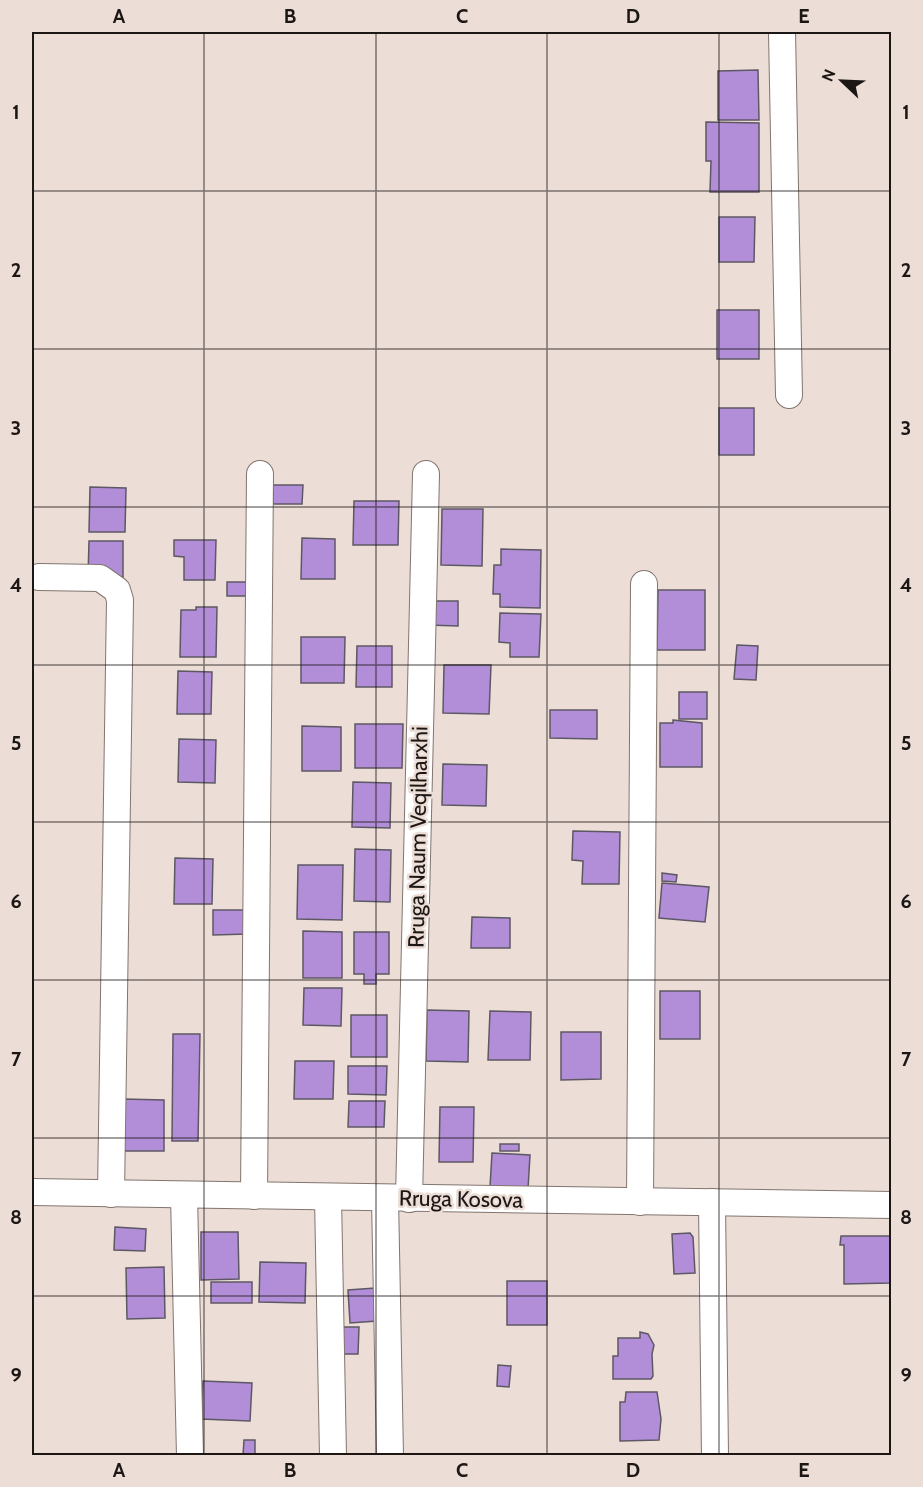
<svg xmlns="http://www.w3.org/2000/svg" width="923" height="1487" viewBox="0 0 923 1487" font-family="Cabin,sans-serif">
	<rect width="100%" height="100%" fill="#ecddd6"/>
	<!-- building -->
	<g fill="#b28ed9" stroke="#5d5863" stroke-width="1.5">
		<path d="M758 70 759 120H718V71Z"/>
		<path d="M706 122 759 123V192H710L711 161H706Z"/>
		<path d="M719 217H755L754 262H719Z"/>
		<rect x="717" y="310" width="42" height="49"/>
		<rect x="719" y="408" width="35" height="47"/>
		<path d="M273 485H303L302 504H273Z"/>
		<path d="M90 487 126 488 125 532H89Z"/>
		<path d="M354 501H399L398 545H353Z"/>
		<path d="M442 509H483L482 566 441 565Z"/>
		<path d="M302 538 335 539V579H301Z"/>
		<path d="M174 540H216L215 580H184V557L174 556Z"/>
		<path d="M89 541H123V577H88Z"/>
		<path d="M501 549 541 550 540 608 500 607V594H493L494 565H501Z"/>
		<rect x="227" y="582" width="26" height="14"/>
		<path d="M658 590H705V650H657Z"/>
		<path d="M429 601H458V626L428 625Z"/>
		<path d="M196 607H217L216 657H180L181 610H196Z"/>
		<path d="M500 613 541 614 539 657H510V643L499 642Z"/>
		<path d="M301 637H345L344 683H301Z"/>
		<path d="M737 645 758 646 756 680 734 679Z"/>
		<path d="M357 646H392V687H356Z"/>
		<path d="M444 665H491L489 714 443 713Z"/>
		<path d="M178 671 212 672 211 714H177Z"/>
		<rect x="679" y="692" width="28" height="27"/>
		<path d="M550 710H597V739L550 738Z"/>
		<path d="M673 720 702 723V767H660V723H673Z"/>
		<path d="M355 724H403L402 768H355Z"/>
		<path d="M302 726 341 727V771H302Z"/>
		<path d="M179 739 216 740 215 783 178 782Z"/>
		<path d="M443 764 487 765 486 806 442 805Z"/>
		<path d="M353 782 391 783 390 828 352 827Z"/>
		<path d="M573 831 620 832 619 884H582L583 861 572 860Z"/>
		<path d="M355 849 391 850 390 902 354 901Z"/>
		<path d="M175 858 213 859 212 904H174Z"/>
		<path d="M298 865H343L342 920 297 919Z"/>
		<path d="M662 873 677 875 676 882 662 881Z"/>
		<path d="M662 883 709 887 705 922 659 918Z"/>
		<path d="M213 910H247L248 934 213 935Z"/>
		<path d="M472 917 510 918V948H471Z"/>
		<path d="M303 931 342 932V978H303Z"/>
		<path d="M354 932H389V974H376V984H364V974H354Z"/>
		<path d="M304 988H342L341 1026 303 1025Z"/>
		<rect x="660" y="991" width="40" height="48"/>
		<path d="M427 1010 469 1011 468 1062 426 1061Z"/>
		<path d="M490 1011 531 1012 530 1060H488Z"/>
		<rect x="351" y="1015" width="36" height="42"/>
		<path d="M561 1032H601V1079L561 1080Z"/>
		<path d="M173 1034H200L198 1141H172Z"/>
		<path d="M295 1061H334L333 1099H294Z"/>
		<path d="M348 1066H387L386 1095 348 1094Z"/>
		<path d="M123 1099 164 1100V1151H122Z"/>
		<path d="M349 1101H385L384 1127H348Z"/>
		<path d="M440 1107H474L473 1162H439Z"/>
		<rect x="500" y="1144" width="19" height="7"/>
		<path d="M492 1153 530 1155 528 1189 490 1187Z"/>
		<path d="M115 1227 146 1229 145 1251 114 1250Z"/>
		<path d="M201 1232H238L239 1279 201 1280Z"/>
		<path d="M690 1233 693 1237 695 1273 674 1274 672 1234Z"/>
		<path d="M841 1236H890V1283L844 1284V1245H840Z"/>
		<path d="M260 1262 306 1263 305 1303 259 1302Z"/>
		<path d="M164 1267 165 1318 127 1319 126 1268Z"/>
		<rect x="507" y="1281" width="40" height="44"/>
		<rect x="211" y="1282" width="41" height="21"/>
		<path d="M375 1288 377 1321 350 1323 348 1290Z"/>
		<path d="M339 1327H359L358 1354H339Z"/>
		<path d="M640 1332 648 1334 654 1345 652 1354 653 1376 651 1379H613V1356H618V1338H640Z"/>
		<path d="M498 1365 511 1366 509 1387 497 1386Z"/>
		<path d="M203 1381 252 1383 250 1421 201 1419Z"/>
		<path d="M626 1392H657L661 1419 659 1440 620 1441V1402H625Z"/>
		<path d="M244 1440H255V1456H243Z"/>
	</g>
	<g fill="none" stroke-linecap="round" stroke-linejoin="round">
		<defs>
			<g id="minor">
				<path d="M782 32 789 395"/>
				<path d="M39 577 100 578 117 590 120 600 111 1194"/>
				<path d="M32 1192 892 1205"/>
				<path d="M184 1196 190 1456"/>
				<path d="M254 1196 260 474"/>
				<path d="M328 1197 333 1456"/>
				<path d="M385 1198 390 1456"/>
				<path d="M409 1199 426 474"/>
				<path d="M640 1202 644 584"/>
				<path d="M712 1202 715 1456"/>
			</g>
		</defs>
		<!-- minor casing -->
		<use href="#minor" stroke="#82756f" stroke-width="28"/>
		<!-- minor -->
		<use href="#minor" stroke="#fff" stroke-width="26"/>
	</g>
	<!-- grid -->
	<path fill="none" stroke="#1c1715" stroke-width="1.5" stroke-opacity="0.55" d="M204 32V1456M376 32V1456M547 32V1456M719 32V1456M32 191H892M32 349H892M32 507H892M32 665H892M32 822H892M32 980H892M32 1138H892M32 1296H892"/>
	<g text-anchor="middle" dominant-baseline="central" stroke-width="5" stroke-linejoin="round" paint-order="stroke">
		<!-- street labels -->
		<g font-size="22" fill="#1c1715" stroke="#ecddd6">
			<text transform="translate(418 837) rotate(-89)">Rruga Naum Veqilharxhi</text>
			<text transform="translate(461 1199) rotate(1)">Rruga Kosova</text>
		</g>
	</g>
	<!-- border -->
	<rect width="923" height="1487" fill="none" stroke="#ecddd6" stroke-width="66"/>
	<!-- north arrow -->
	<g transform="translate(842 81) rotate(293)" stroke="#ecddd6" stroke-width="4.5" paint-order="stroke">
	<path d="M0-4.5L10 22L0 15L-10 22Z" fill="#1c1715"/>
	<text y="-9" font-size="16" font-weight="bold" text-anchor="middle" fill="#1c1715">N</text>
	</g>
	<rect x="33" y="33" width="857" height="1421" fill="none" stroke="#1c1715" stroke-width="2"/>
	<g font-size="20" text-anchor="middle" font-weight="bold" fill="#1c1715">
		<text x="119" y="23">A</text>
		<text x="290" y="23">B</text>
		<text x="462" y="23">C</text>
		<text x="633" y="23">D</text>
		<text x="804" y="23">E</text>
		<text x="16" y="119">1</text>
		<text x="906" y="119">1</text>
		<text x="16" y="277">2</text>
		<text x="906" y="277">2</text>
		<text x="16" y="435">3</text>
		<text x="906" y="435">3</text>
		<text x="16" y="592">4</text>
		<text x="906" y="592">4</text>
		<text x="16" y="750">5</text>
		<text x="906" y="750">5</text>
		<text x="16" y="908">6</text>
		<text x="906" y="908">6</text>
		<text x="16" y="1066">7</text>
		<text x="906" y="1066">7</text>
		<text x="16" y="1224">8</text>
		<text x="906" y="1224">8</text>
		<text x="16" y="1382">9</text>
		<text x="906" y="1382">9</text>
		<text x="119" y="1477">A</text>
		<text x="290" y="1477">B</text>
		<text x="462" y="1477">C</text>
		<text x="633" y="1477">D</text>
		<text x="804" y="1477">E</text>
	</g>
</svg>
